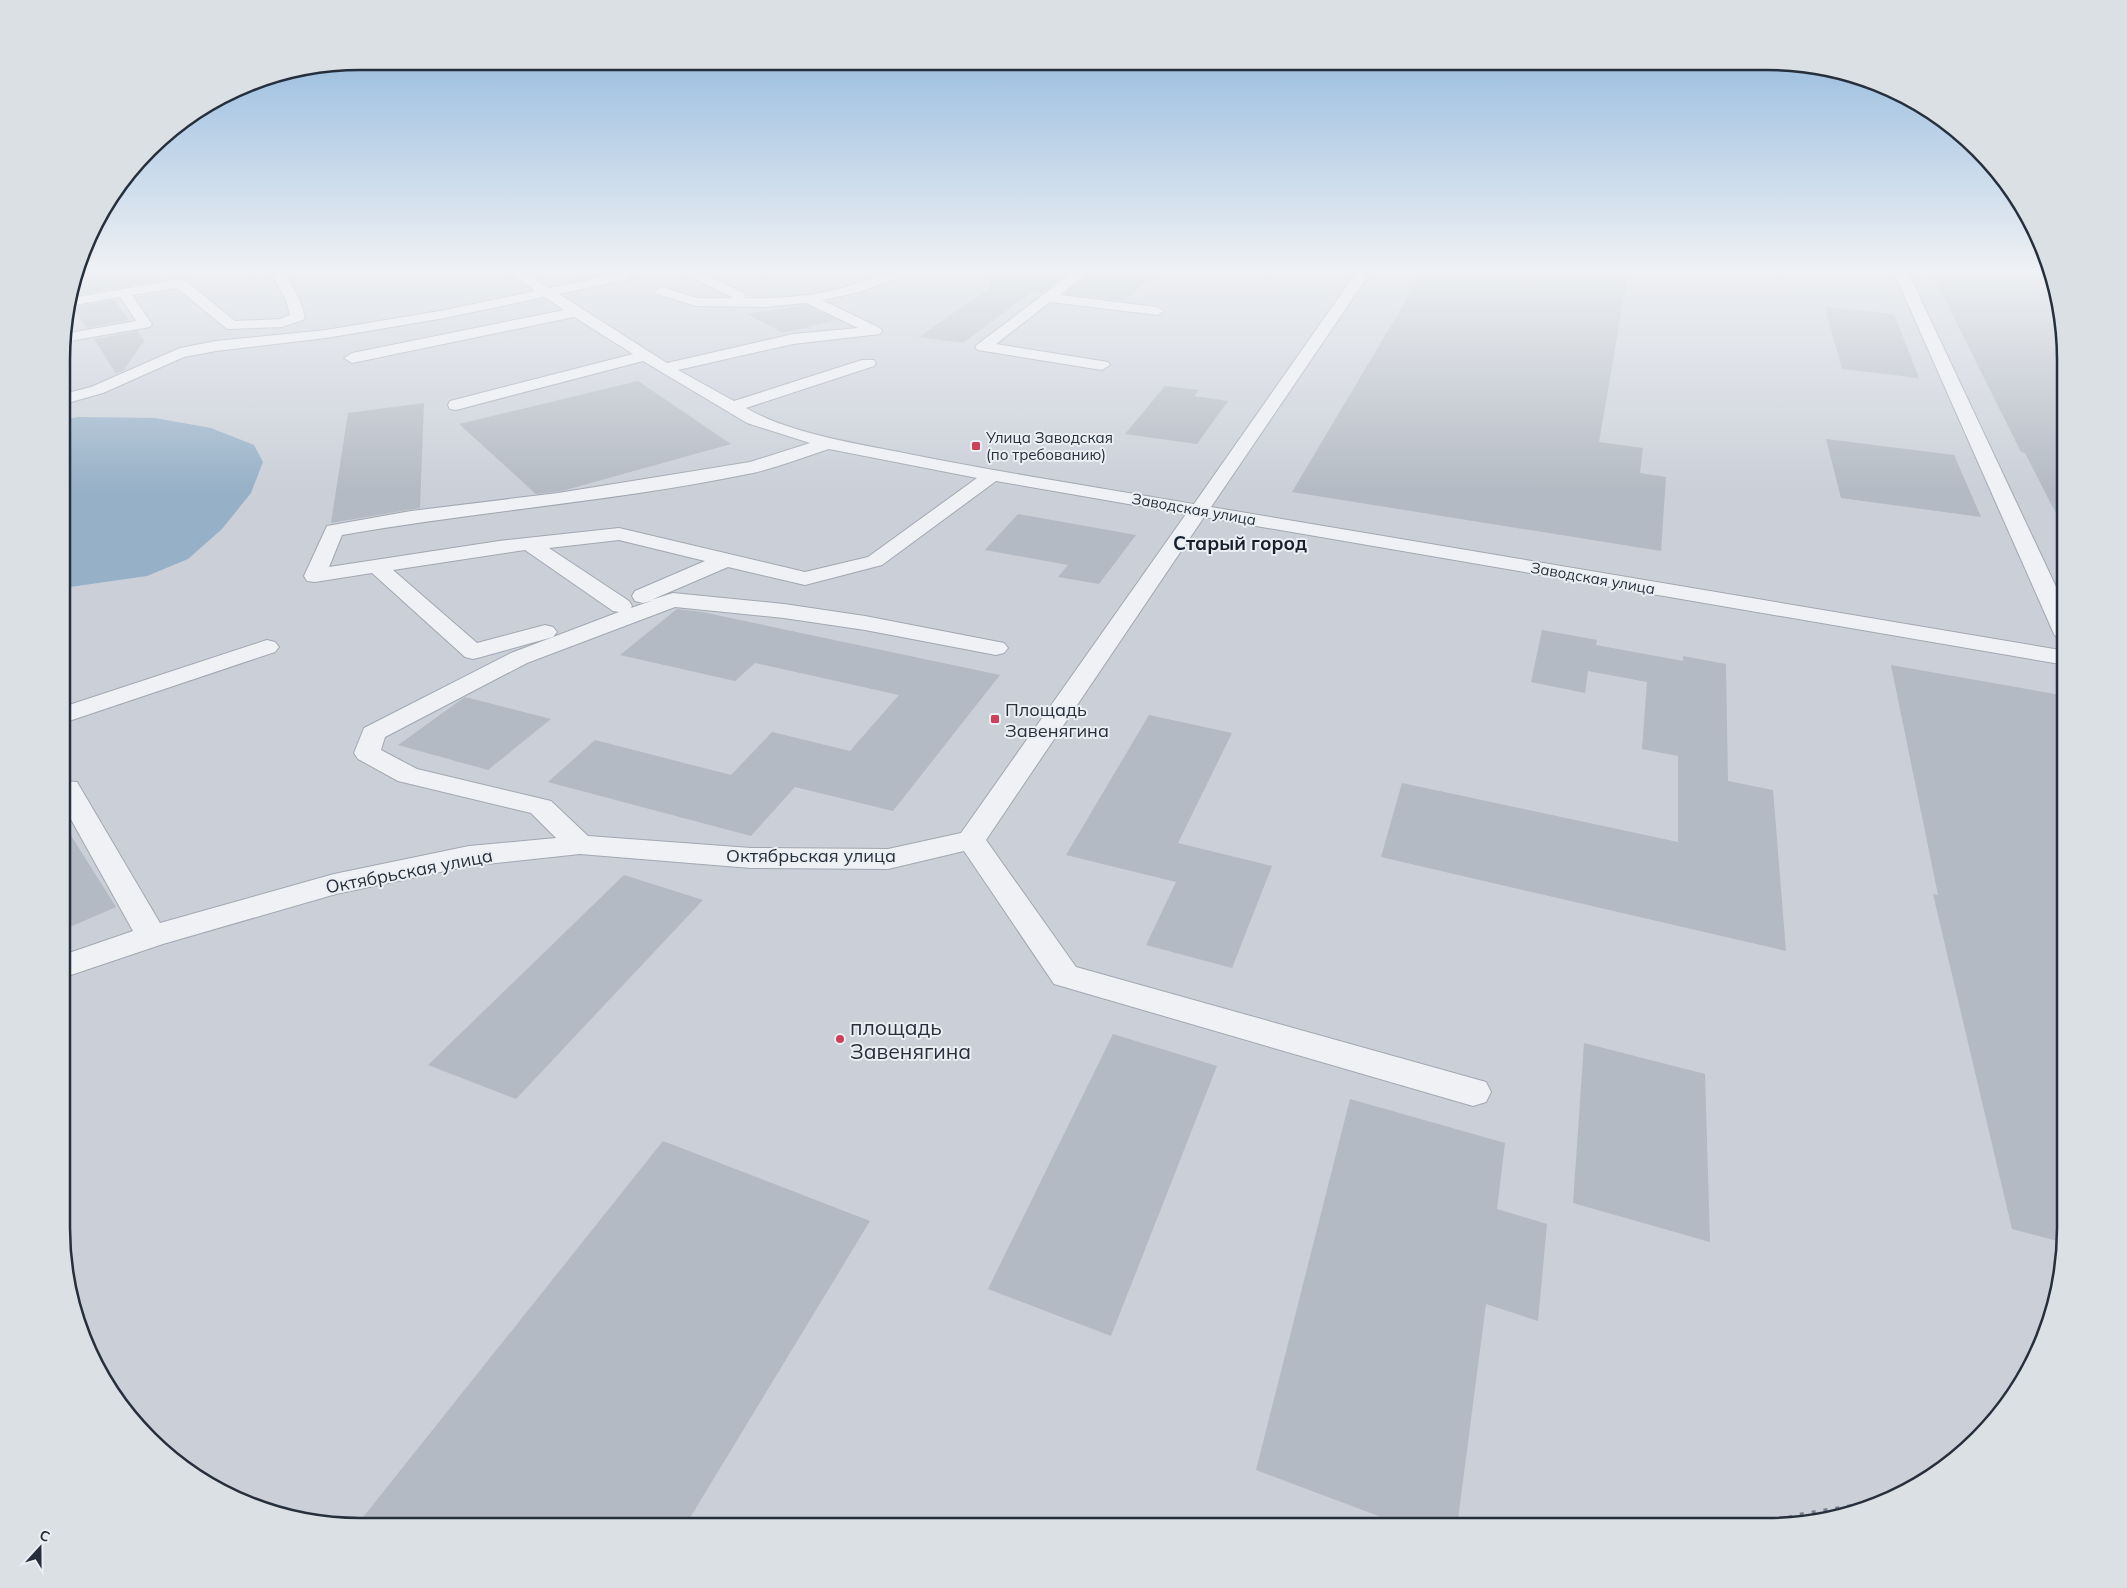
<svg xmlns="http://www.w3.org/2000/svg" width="2127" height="1588" viewBox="0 0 2127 1588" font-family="Mulish,sans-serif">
	<rect width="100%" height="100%" fill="#dce0e6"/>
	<!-- built -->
	<path fill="#cacfd8" d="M81 270H2051L2056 283 2066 359 2065 1248 2043 1343 1992 1425 1899 1496 1826 1521 1767 1527 340 1526 246 1504 163 1453 92 1361 62 1248 64 320Z"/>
	<!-- water -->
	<path fill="#96b0c7" d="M80 417 155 418 211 428 254 445 263 462 251 493 222 529 188 559 147 576 63 588 64 419Z"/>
	<!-- building -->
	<g fill="#b3bac3">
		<path d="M81 270H152L153 282 72 296Z"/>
		<path d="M990 270H1073L1042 293 1032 292 963 343 919 337 991 287H989Z"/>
		<path d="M1093 270H1158L1124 301 1065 294Z"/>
		<path d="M1424 270H1539L1627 279 1599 442 1643 448 1640 473 1666 477 1661 551 1292 492Z"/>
		<path d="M1930 270H2051L2056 283 2066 359V533L2025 453 2021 452Z"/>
		<path d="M114 300 129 320 87 328 73 307Z"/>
		<path d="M806 305 837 320 783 333 748 314Z"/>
		<path d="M1825 307 1894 314 1919 378 1842 369Z"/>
		<path d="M137 331 144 341 124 370 116 374 94 339Z"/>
		<path d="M638 381 731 444 562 491 536 494 459 424Z"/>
		<path d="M1165 386 1199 390 1194 396 1228 401 1197 444 1125 434Z"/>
		<path d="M424 403 420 508 331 523 348 413Z"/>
		<path d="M1826 439 1954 455 1981 517 1841 498Z"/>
		<path d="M1018 514 1136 535 1099 584 1058 577 1068 565 985 550Z"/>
		<path d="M677 609 702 612 1000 675 893 811 795 787 751 836 548 782 595 740 731 775 772 732 850 751 899 695 755 663 735 681 620 655Z"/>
		<path d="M1542 630 1597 640 1596 645 1683 661V656L1726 664 1728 781 1773 790 1786 951 1381 857 1402 783 1678 842V756L1642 749 1647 682 1588 671 1585 693 1531 682Z"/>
		<path d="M1891 665 2066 696 2065 1243 2012 1229 1933 894 1938 895Z"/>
		<path d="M465 697 551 719 488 770 398 745Z"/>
		<path d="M1149 715 1232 733 1178 843 1272 866 1232 968 1146 945 1176 882 1066 855Z"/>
		<path d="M63 823 116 907 63 930Z"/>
		<path d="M624 875 703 900 516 1099 428 1065Z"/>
		<path d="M1113 1034 1217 1066 1111 1336 988 1289Z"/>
		<path d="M1584 1043 1705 1074 1710 1242 1573 1203Z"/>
		<path d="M1350 1099 1505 1143 1497 1209 1547 1224 1538 1321 1486 1304 1457 1527H1408L1256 1470Z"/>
		<path d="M663 1141 870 1221 685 1526H356Z"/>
	</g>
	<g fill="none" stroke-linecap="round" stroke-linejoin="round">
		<defs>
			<g id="minor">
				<path d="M269 270H283L300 300 305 317 303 320 282 327 227 329 177 288 132 295 152 324 150 327 64 342V334L136 321 120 297 69 306 72 298 180 279 185 280 235 321 280 319 290 315 286 300Z"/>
				<path d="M505 270H521L549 288 619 273 620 270H634L629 279 559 294 667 363 793 334 858 328 806 303 765 307 696 306 657 294 655 291 662 287 697 298H733L678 270H695L744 293 746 296 744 298C780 299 818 296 852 285 875 278 887 270 912 270L910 273 860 292 822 300 880 328 882 331 880 334 793 344 678 370 734 401 862 360H874L876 363 874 366 746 408C790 433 849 442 899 452 996 472 1095 487 1194 504L1358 270H1372L1211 507 2066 651V665L1204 517 986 840 1076 967 1486 1082 1491 1092 1486 1102 1473 1106 1054 984 964 851 888 869 751 868 580 854 469 866 336 894 163 944 62 978 63 955 133 931 63 805V781L77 782 160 923 334 874 469 846 556 838 531 813 398 781 358 759 354 753 364 728 511 653 619 612 613 611 525 550 393 570 477 643 545 625 553 627 557 632 553 637 481 657 473 659 465 657 372 573 315 582 307 581 304 576 327 526 411 511 558 493 750 462 810 443 747 423 643 361 456 410 450 409 448 405 450 401 633 354 574 317 352 363 344 358 352 353 564 310 544 297 445 318 326 338 216 351 184 357 103 393 64 404V394L91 387 180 348 216 341 326 330 445 310 535 291ZM829 449 977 478 868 557 805 572 619 528 499 541 329 567 342 535C479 511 618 501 753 473 779 467 804 457 829 449ZM996 481 1186 514 961 833 888 849 751 848 588 836 551 801 417 769 381 750 385 737 527 663 675 607 784 618 865 630 996 655 1004 653 1008 648 1004 643 865 616 784 604 673 593 651 600 728 567 805 585 882 565ZM619 540 705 561 635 591 632 596 635 601 643 603 651 601 631 608 632 606 629 601 549 548Z"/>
				<path d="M1076 270H1091L1060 295 1157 307 1164 311 1157 315 1050 302 996 344 1108 362 1110 365 1102 370 978 350 975 347 978 344Z"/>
				<path d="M1608 270H1622L1614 275 1609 274Z"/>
				<path d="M1893 270H1907L2066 608V641L2058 639 2054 634Z"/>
				<path d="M267 640 275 642 279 647 275 652 63 723V707Z"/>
			</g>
		</defs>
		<!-- minor casing -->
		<use href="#minor" stroke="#a2a7b0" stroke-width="2"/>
		<!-- minor -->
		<use href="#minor" fill="#eff1f5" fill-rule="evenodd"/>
		<!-- rail -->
		<path stroke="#76808f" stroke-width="5.5" stroke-dasharray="4 8" stroke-linecap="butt" d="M1766 1527 1796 1516 1881 1502"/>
	</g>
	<!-- sky -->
	<linearGradient id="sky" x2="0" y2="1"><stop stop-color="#87b2db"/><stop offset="0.55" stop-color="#eff1f4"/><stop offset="1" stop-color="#eff1f4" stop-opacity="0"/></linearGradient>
	<rect width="2127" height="492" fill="url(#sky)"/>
	<!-- markers -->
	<g fill="#cd405a" stroke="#ebeff4" stroke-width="2">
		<rect x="971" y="441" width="10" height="10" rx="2.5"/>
		<rect x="990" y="714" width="10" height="10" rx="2.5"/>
		<circle cx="840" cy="1039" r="5"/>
	</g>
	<g text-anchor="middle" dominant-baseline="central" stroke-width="4" stroke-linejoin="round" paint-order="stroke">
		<!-- far-poi labels -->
		<g font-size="15" fill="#262f3c" stroke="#ebeff4" text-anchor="start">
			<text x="986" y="437">Улица Заводская<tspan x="986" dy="17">(по требованию)</tspan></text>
		</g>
		<!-- far-street labels -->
		<g font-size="15" fill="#262f3c" stroke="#ebeff4">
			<text transform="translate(1194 509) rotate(10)">Заводская улица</text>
			<text transform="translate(1593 578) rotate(10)">Заводская улица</text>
		</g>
		<!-- poi labels -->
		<g font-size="18" fill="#262f3c" stroke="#ebeff4" text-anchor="start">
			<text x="1005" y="709">Площадь<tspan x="1005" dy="21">Завенягина</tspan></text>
		</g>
		<!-- street labels -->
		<g font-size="18" fill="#262f3c" stroke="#ebeff4">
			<text x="811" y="855">Октябрьская улица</text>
			<text transform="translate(409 871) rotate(-11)">Октябрьская улица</text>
		</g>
		<!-- far-district labels -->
		<g font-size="19" font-weight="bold" fill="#18202d" stroke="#ebeff4">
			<text x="1240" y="543">Старый город</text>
		</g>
		<!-- near-poi labels -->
		<g font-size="21" fill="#262f3c" stroke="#ebeff4" text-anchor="start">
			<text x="850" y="1027">площадь<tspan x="850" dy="24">Завенягина</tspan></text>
		</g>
	</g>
	<!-- crop -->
	<path d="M0 0H2127V1588H0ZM360 70H1767A290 290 0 0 1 2057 360V1228A290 290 0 0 1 1767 1518H360A290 290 0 0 1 70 1228V360A290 290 0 0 1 360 70Z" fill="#dbe0e5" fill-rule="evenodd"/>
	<path fill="none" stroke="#262f3c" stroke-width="2.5" d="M360 70H1767A290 290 0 0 1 2057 360V1228A290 290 0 0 1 1767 1518H360A290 290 0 0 1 70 1228V360A290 290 0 0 1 360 70Z"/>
	<!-- north arrow -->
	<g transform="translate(40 1548) rotate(21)" stroke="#ebeff4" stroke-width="4" paint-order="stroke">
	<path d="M0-4L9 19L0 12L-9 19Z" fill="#262f3c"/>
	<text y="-8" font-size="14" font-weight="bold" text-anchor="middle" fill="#262f3c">С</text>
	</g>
</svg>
